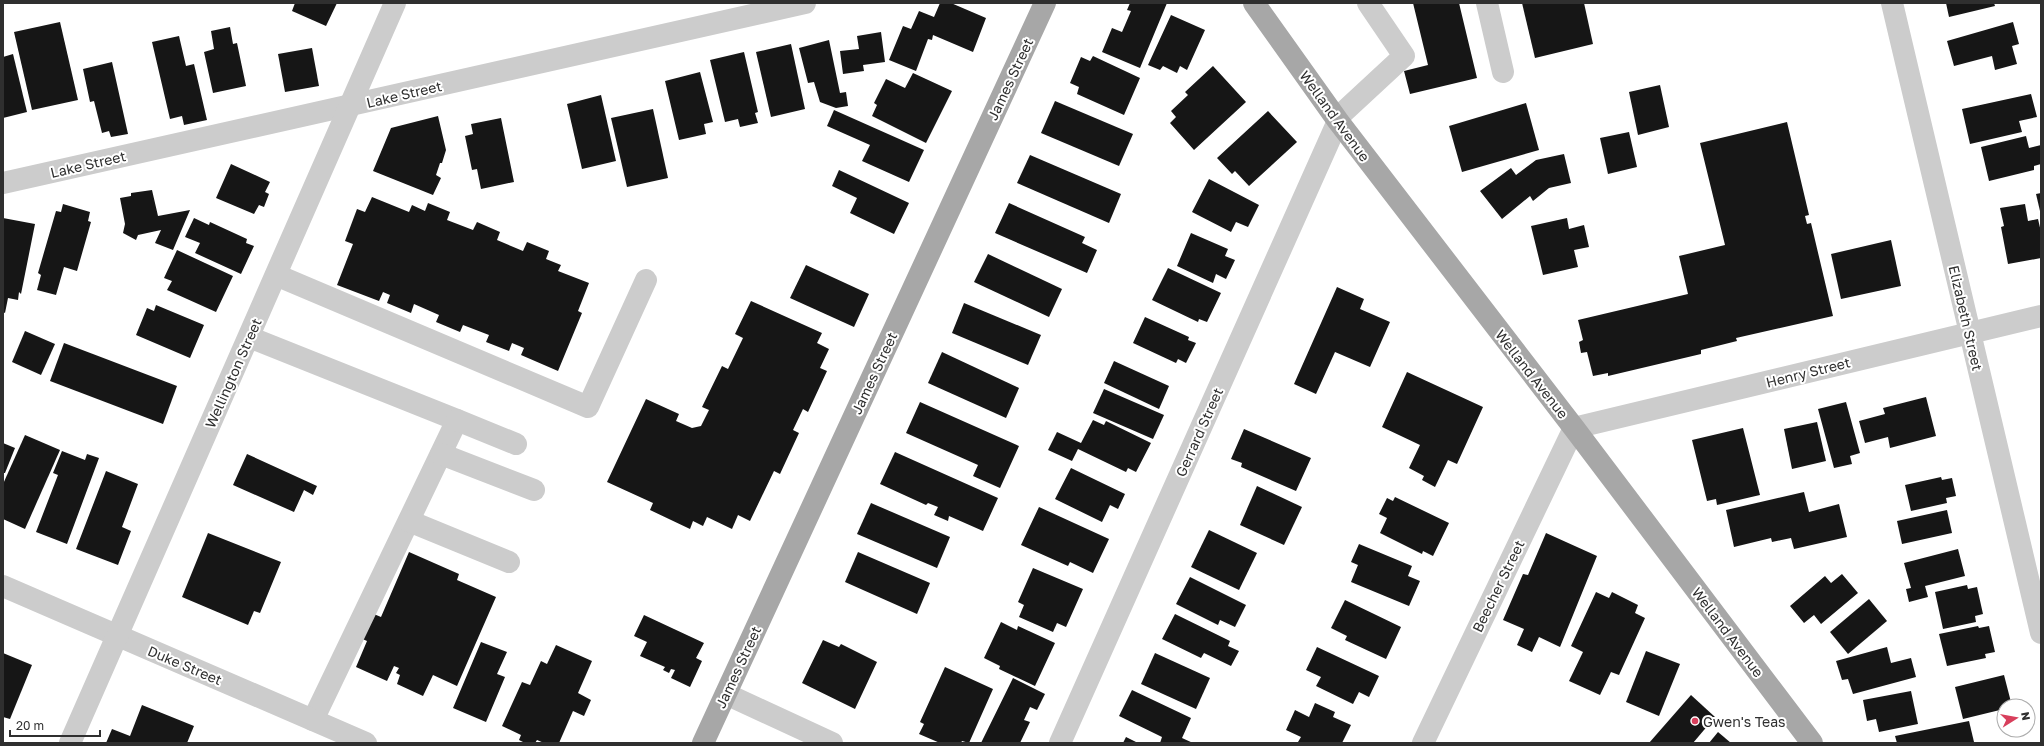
<svg xmlns="http://www.w3.org/2000/svg" width="2044" height="746" viewBox="0 0 2044 746" font-family="'Golos Text',sans-serif">
	<rect width="100%" height="100%" fill="#fff"/>
	<!-- building -->
	<g fill="#161616">
		<path d="M295 3H337L326 26 292 11Z"/>
		<path d="M940 3H951L986 18 973 52 933 35 932 40 928 39 916 71 889 60 903 26 911 29 919 11 934 17Z"/>
		<path d="M1130 3H1167L1140 68 1102 52 1112 28 1122 32 1131 11 1127 10Z"/>
		<path d="M1413 3H1459L1477 78 1410 94 1404 71 1428 65Z"/>
		<path d="M1522 3H1584L1593 44 1535 58Z"/>
		<path d="M1946 3H1994L1995 6 1949 17Z"/>
		<path d="M1171 15 1205 30 1187 70 1180 66 1177 73 1163 66 1160 70 1148 65Z"/>
		<path d="M60 22 78 100 32 110 14 32Z"/>
		<path d="M2013 22 2019 44 2012 46 2017 64 1995 70 1992 56 1954 66 1947 41Z"/>
		<path d="M230 27 233 44 237 43 246 86 213 93 204 52 214 49 211 31Z"/>
		<path d="M881 32 885 62 863 65 864 71 843 74 840 51 859 49 857 36Z"/>
		<path d="M179 36 186 66 194 64 207 120 184 125 182 116 170 119 152 42Z"/>
		<path d="M829 40 840 93 846 92 848 106 836 108 820 102 814 82 808 83 799 48Z"/>
		<path d="M791 44 805 109 771 117 756 52Z"/>
		<path d="M312 48 319 86 285 92 278 54Z"/>
		<path d="M744 52 758 112 755 113 758 123 740 127 738 119 725 122 710 60Z"/>
		<path d="M13 54 27 112 3 118V57Z"/>
		<path d="M1093 56 1140 78 1124 115 1077 94 1079 87 1070 83 1081 57 1090 61Z"/>
		<path d="M112 62 128 134 111 137 109 131 102 133 94 101 90 102 83 69Z"/>
		<path d="M1213 66 1246 102 1194 150 1170 123 1176 117 1171 111 1188 95 1185 92Z"/>
		<path d="M700 72 713 122 704 124 706 134 679 140 665 81Z"/>
		<path d="M913 73 952 91 926 143 872 116 877 105 874 103 886 79 905 88Z"/>
		<path d="M1660 85 1669 127 1638 135 1629 92Z"/>
		<path d="M2031 94 2037 117 2019 121 2022 132 1970 144 1962 109Z"/>
		<path d="M601 95 616 161 582 169 567 104Z"/>
		<path d="M1055 101 1133 134 1119 166 1041 133Z"/>
		<path d="M1526 103 1539 150 1462 172 1449 126Z"/>
		<path d="M653 109 668 178 627 187 611 118Z"/>
		<path d="M834 110 924 150 909 182 862 161 870 145 827 126Z"/>
		<path d="M1268 111 1297 142 1249 186 1235 171 1232 174 1217 158Z"/>
		<path d="M438 116 446 150 442 163H440L436 175 441 178 433 195 373 171 391 128Z"/>
		<path d="M501 118 514 182 481 189 477 169 472 170 465 136 473 134 471 124Z"/>
		<path d="M1787 122 1809 215 1805 216 1807 224 1811 223 1833 316 1736 338 1737 341 1701 350V354L1608 376V373L1593 376 1587 352 1581 353 1579 342 1583 340 1578 320 1688 294 1679 256 1725 245 1700 143Z"/>
		<path d="M1629 132 1637 167 1608 174 1600 138Z"/>
		<path d="M2026 136 2029 148 2041 145V164L2034 166V170L1989 181 1981 147Z"/>
		<path d="M1564 154 1571 183 1549 188 1533 201 1530 196 1502 219 1480 191 1511 168 1516 175 1536 160Z"/>
		<path d="M1030 155 1121 194 1109 223 1017 183Z"/>
		<path d="M231 164 270 182 265 192 269 194 264 207 259 205 254 214 216 198Z"/>
		<path d="M839 170 909 203 894 234 850 213 857 198 832 186Z"/>
		<path d="M1209 179 1259 205 1248 227 1236 222 1231 232 1192 212Z"/>
		<path d="M152 190 158 216 190 210 173 250 155 243 161 230 138 235 136 240 123 233 125 224 120 198 131 196V193Z"/>
		<path d="M2041 193V211H2040L2036 194Z"/>
		<path d="M372 197 409 212 412 205 425 211 428 203 450 212 447 220 473 230 477 222 500 232 497 240 523 251 527 242 549 251 546 259 561 265 558 271 589 283 578 311 582 313 558 371 521 355 524 348 512 343 509 351 486 342 489 335 463 325 460 332 436 322 439 315 414 304 411 313 387 303 390 295 383 292 379 301 337 285 353 244 345 241 357 209 365 212Z"/>
		<path d="M1009 203 1085 237 1082 243 1097 250 1087 273 995 233Z"/>
		<path d="M63 204 90 212 88 221 91 222 77 271 64 267 56 295 37 290 41 275 38 273 56 211 61 212Z"/>
		<path d="M2025 204 2028 221 2038 219 2041 232V258L2008 264 2001 227 2004 226 2000 208Z"/>
		<path d="M3 218 35 224 21 294 19 292 18 300 8 298 5 313 3 312Z"/>
		<path d="M194 218 209 225 210 222 247 239 246 243 254 246 241 274 195 253 200 243 185 237Z"/>
		<path d="M1567 218 1569 229 1584 225 1589 247 1574 250 1578 267 1543 275 1531 226Z"/>
		<path d="M1191 233 1228 249 1225 256 1235 260 1226 279 1216 274 1213 283 1177 266Z"/>
		<path d="M1891 240 1901 286 1841 299 1831 254Z"/>
		<path d="M177 250 233 276 216 312 167 290 172 281 164 278Z"/>
		<path d="M988 254 1062 289 1049 317 974 282Z"/>
		<path d="M806 265 869 294 854 327 790 298Z"/>
		<path d="M1168 268 1221 293 1207 322 1199 319 1198 322 1152 300Z"/>
		<path d="M1337 287 1364 299 1360 309 1390 322 1370 367 1335 352 1316 394 1294 384Z"/>
		<path d="M751 301 822 333 817 343 829 349 820 368 827 371 808 412 803 409 793 430 799 433 780 474 774 471 750 521 738 515 732 529 707 517 703 526 693 521 690 529 650 510 653 503 607 482 646 399 679 414 676 421 692 428 701 426 709 410 702 407 722 366 728 369 743 338 735 334Z"/>
		<path d="M964 303 1041 335 1028 365 952 333Z"/>
		<path d="M156 305 204 325 190 358 136 335 147 308 154 311Z"/>
		<path d="M1145 317 1189 337 1188 340 1196 343 1186 363 1178 359 1176 363 1133 343Z"/>
		<path d="M25 331 55 344 41 375 12 362Z"/>
		<path d="M64 343 177 386 163 424 50 381Z"/>
		<path d="M942 352 1019 388 1006 418 928 383Z"/>
		<path d="M1114 361 1169 386 1159 409 1104 383Z"/>
		<path d="M1407 372 1483 407 1457 464 1448 460 1435 487 1422 480 1424 476 1409 468 1420 445 1382 427Z"/>
		<path d="M1104 389 1164 415 1153 439 1093 413Z"/>
		<path d="M1926 397 1936 436 1890 448 1888 437 1865 443 1859 421 1885 414 1883 408Z"/>
		<path d="M920 402 1019 446 1000 488 973 476 978 465 906 433Z"/>
		<path d="M1846 402 1860 453 1850 456 1852 464 1834 468 1818 409Z"/>
		<path d="M1093 420 1104 425 1106 421 1151 443 1136 472 1128 468 1126 472 1078 449 1072 461 1048 450 1057 432 1081 443Z"/>
		<path d="M1817 422 1826 461 1792 469 1784 429Z"/>
		<path d="M1743 428 1760 495 1717 505 1716 499 1707 501 1692 440Z"/>
		<path d="M1244 429 1311 458 1296 491 1241 467 1242 463 1231 459Z"/>
		<path d="M25 435 60 450 25 529 3 519V484Z"/>
		<path d="M3 443 15 448 5 473H3Z"/>
		<path d="M62 451 85 460 87 454 99 458 67 544 36 532 58 475 53 473Z"/>
		<path d="M895 452 998 498 983 531 949 516 948 521 934 515 938 507 928 503 926 505 880 484Z"/>
		<path d="M247 454 317 486 313 495 304 490 294 512 233 485Z"/>
		<path d="M1071 468 1125 494 1118 509 1110 505 1102 522 1055 499Z"/>
		<path d="M106 471 138 484 122 527 131 531 118 565 76 549Z"/>
		<path d="M1941 477 1942 480 1952 478 1956 496 1946 498 1947 503 1911 511 1905 485Z"/>
		<path d="M1257 486 1302 507 1284 545 1240 525Z"/>
		<path d="M1804 492 1809 512 1839 504 1847 537 1794 549 1791 538 1772 542 1771 538 1734 547 1726 510Z"/>
		<path d="M1395 497 1449 523 1433 556 1423 551 1422 554 1380 533 1387 518 1379 514 1387 498 1393 501Z"/>
		<path d="M871 503 950 537 937 568 857 534Z"/>
		<path d="M1039 507 1109 539 1093 573 1070 562 1068 566 1021 545Z"/>
		<path d="M1947 510 1952 533 1902 544 1897 521Z"/>
		<path d="M1209 530 1257 553 1239 590 1191 567Z"/>
		<path d="M208 533 281 562 260 613 254 611 248 625 182 597Z"/>
		<path d="M1546 533 1597 556 1560 647 1539 637 1532 652 1517 645 1524 629 1503 620 1523 574 1528 575Z"/>
		<path d="M1359 544 1412 566 1408 576 1420 581 1409 606 1351 582 1358 565 1351 562Z"/>
		<path d="M1958 549 1965 576 1925 586 1928 597 1909 602 1906 589 1911 588 1904 563Z"/>
		<path d="M409 552 459 574 457 580 496 597 457 686 433 675 423 696 397 684 400 675 396 673 399 668 394 666 387 681 356 667 367 641 358 637 369 612 381 617Z"/>
		<path d="M858 552 930 583 917 614 845 582Z"/>
		<path d="M1033 568 1083 589 1066 627 1057 623 1053 632 1019 617 1024 605 1018 602Z"/>
		<path d="M1842 574 1858 593 1821 624 1814 615 1804 623 1790 606 1825 576 1831 583Z"/>
		<path d="M1190 577 1246 605 1235 627 1220 620 1218 625 1176 604Z"/>
		<path d="M1967 585 1968 589 1977 587 1983 614 1975 616 1976 622 1943 629 1935 592Z"/>
		<path d="M1596 592 1609 598 1612 592 1638 605 1635 613 1645 618 1619 675 1611 672 1600 695 1569 681 1583 652 1571 646Z"/>
		<path d="M1869 599 1887 621 1848 654 1830 632Z"/>
		<path d="M1345 600 1401 627 1386 659 1345 640 1347 636 1331 628Z"/>
		<path d="M1175 614 1230 641 1228 646 1239 651 1231 666 1204 653 1201 658 1162 639Z"/>
		<path d="M644 615 704 643 696 658 702 661 690 687 671 678 675 670 671 669 669 673 663 670 665 667 640 656 647 642 634 636Z"/>
		<path d="M1001 622 1017 630 1018 626 1055 643 1035 686 999 669 1000 666 984 658Z"/>
		<path d="M1978 626 1979 628 1989 626 1995 652 1985 654 1986 658 1947 666 1939 634Z"/>
		<path d="M823 640 839 647 841 644 877 662 855 709 802 683Z"/>
		<path d="M481 642 507 652 497 674 505 677 486 722 453 708Z"/>
		<path d="M556 645 592 661 578 693 591 700 584 716 573 711 559 743H544L537 740 535 743H525L519 740 521 735 502 726 522 682 530 685 541 661 547 664Z"/>
		<path d="M1317 647 1379 676 1369 697 1359 692 1353 704 1316 686 1321 677 1306 670Z"/>
		<path d="M1887 647 1891 663 1911 658 1916 677 1853 694 1848 679 1842 680 1836 661Z"/>
		<path d="M1646 651 1680 664 1659 716 1626 702Z"/>
		<path d="M3 653 32 665 10 719 3 717Z"/>
		<path d="M1155 653 1210 678 1196 709 1141 684Z"/>
		<path d="M945 667 993 689 969 743 962 741 961 743H940L919 734 924 724 920 722Z"/>
		<path d="M2004 675 2012 706H2004V709L1963 719 1955 687Z"/>
		<path d="M1013 678 1045 694 1037 710 1030 707 1024 720 1030 722 1020 743H981Z"/>
		<path d="M1132 690 1191 718 1182 738 1193 743H1160L1162 737 1119 716Z"/>
		<path d="M1911 691 1918 724 1879 732 1876 719 1867 721 1863 700Z"/>
		<path d="M1691 695 1715 717 1693 743H1649Z"/>
		<path d="M1315 703 1335 712 1333 717 1351 725 1342 743H1300L1298 742 1301 737 1286 730 1295 710 1309 717Z"/>
		<path d="M142 705 194 726 187 743H106L112 729 130 736Z"/>
		<path d="M1969 721 1974 742 1897 743 1895 736Z"/>
		<path d="M1718 732 1731 743H1709Z"/>
		<path d="M1126 737 1138 743H1123Z"/>
	</g>
	<g fill="none" stroke-linecap="round" stroke-linejoin="round">
		<!-- minor -->
		<g stroke="#ccc" stroke-width="22">
			<path d="M1487 3 1503 72"/>
			<path d="M1892 3 2041 633"/>
			<path d="M1336 119 1404 56 1368 3"/>
			<path d="M3 183 805 3"/>
			<path d="M276 275 588 407 646 280"/>
			<path d="M249 337 457 420 313 720"/>
			<path d="M457 420 516 444"/>
			<path d="M441 454 534 490"/>
			<path d="M409 521 509 562"/>
			<path d="M3 586 366 743"/>
			<path d="M726 694 832 743"/>
			<path d="M70 743 395 3"/>
			<path d="M1060 743 1338 121"/>
			<path d="M1423 743 1574 428 2041 316"/>
		</g>
		<!-- major -->
		<g stroke="#a7a7a7" stroke-width="22">
			<path d="M1254 3 1338 121 1574 428 1812 743"/>
			<path d="M703 743 1045 3"/>
		</g>
	</g>
	<!-- markers -->
	<circle fill="#d83f5c" stroke="#fff" stroke-width="1.5" cx="1695" cy="721" r="4"/>
	<g text-anchor="middle" dominant-baseline="central" stroke-width="4" stroke-linejoin="round" paint-order="stroke">
		<!-- street labels -->
		<g font-size="14" fill="#2f2f2f" stroke="#fff">
			<text transform="translate(1010 79) rotate(-65)">James Street</text>
			<text transform="translate(404 94) rotate(-13)">Lake Street</text>
			<text transform="translate(1335 116) rotate(54)">Welland Avenue</text>
			<text transform="translate(88 164) rotate(-13)">Lake Street</text>
			<text transform="translate(1966 318) rotate(77)">Elizabeth Street</text>
			<text transform="translate(1808 372) rotate(-14)">Henry Street</text>
			<text transform="translate(233 373) rotate(-66)">Wellington Street</text>
			<text transform="translate(874 373) rotate(-65)">James Street</text>
			<text transform="translate(1532 374) rotate(52)">Welland Avenue</text>
			<text transform="translate(1199 432) rotate(-66)">Gerrard Street</text>
			<text transform="translate(1498 586) rotate(-64)">Beecher Street</text>
			<text transform="translate(1728 632) rotate(53)">Welland Avenue</text>
			<text transform="translate(185 665) rotate(23)">Duke Street</text>
			<text transform="translate(738 667) rotate(-65)">James Street</text>
		</g>
		<!-- poi labels -->
		<g font-size="14" fill="#2f2f2f" stroke="#fff" text-anchor="start">
			<text x="1703" y="721">Gwen's Teas</text>
		</g>
	</g>
	<!-- border -->
	<rect width="2044" height="746" fill="none" stroke="#2f2f2f" stroke-width="8"/>
	<!-- north arrow -->
	<g transform="translate(2016 718) rotate(79)"><circle r="19" fill="#ffffff" stroke="#acacac"/>
	<path d="M0-3L7 15L0 10L-7 15Z" fill="#d83f5c"/>
	<text y="-6" font-size="11" font-weight="bold" text-anchor="middle" fill="#2f2f2f">N</text>
	</g>
	<!-- scale -->
	<path d="M10 730v6h90v-6" fill="none" stroke="#2f2f2f" stroke-width="2"/>
	<text x="16" y="730" font-size="12" fill="#2f2f2f" stroke="#ffffff" stroke-width="3" paint-order="stroke">20 m</text>
</svg>
